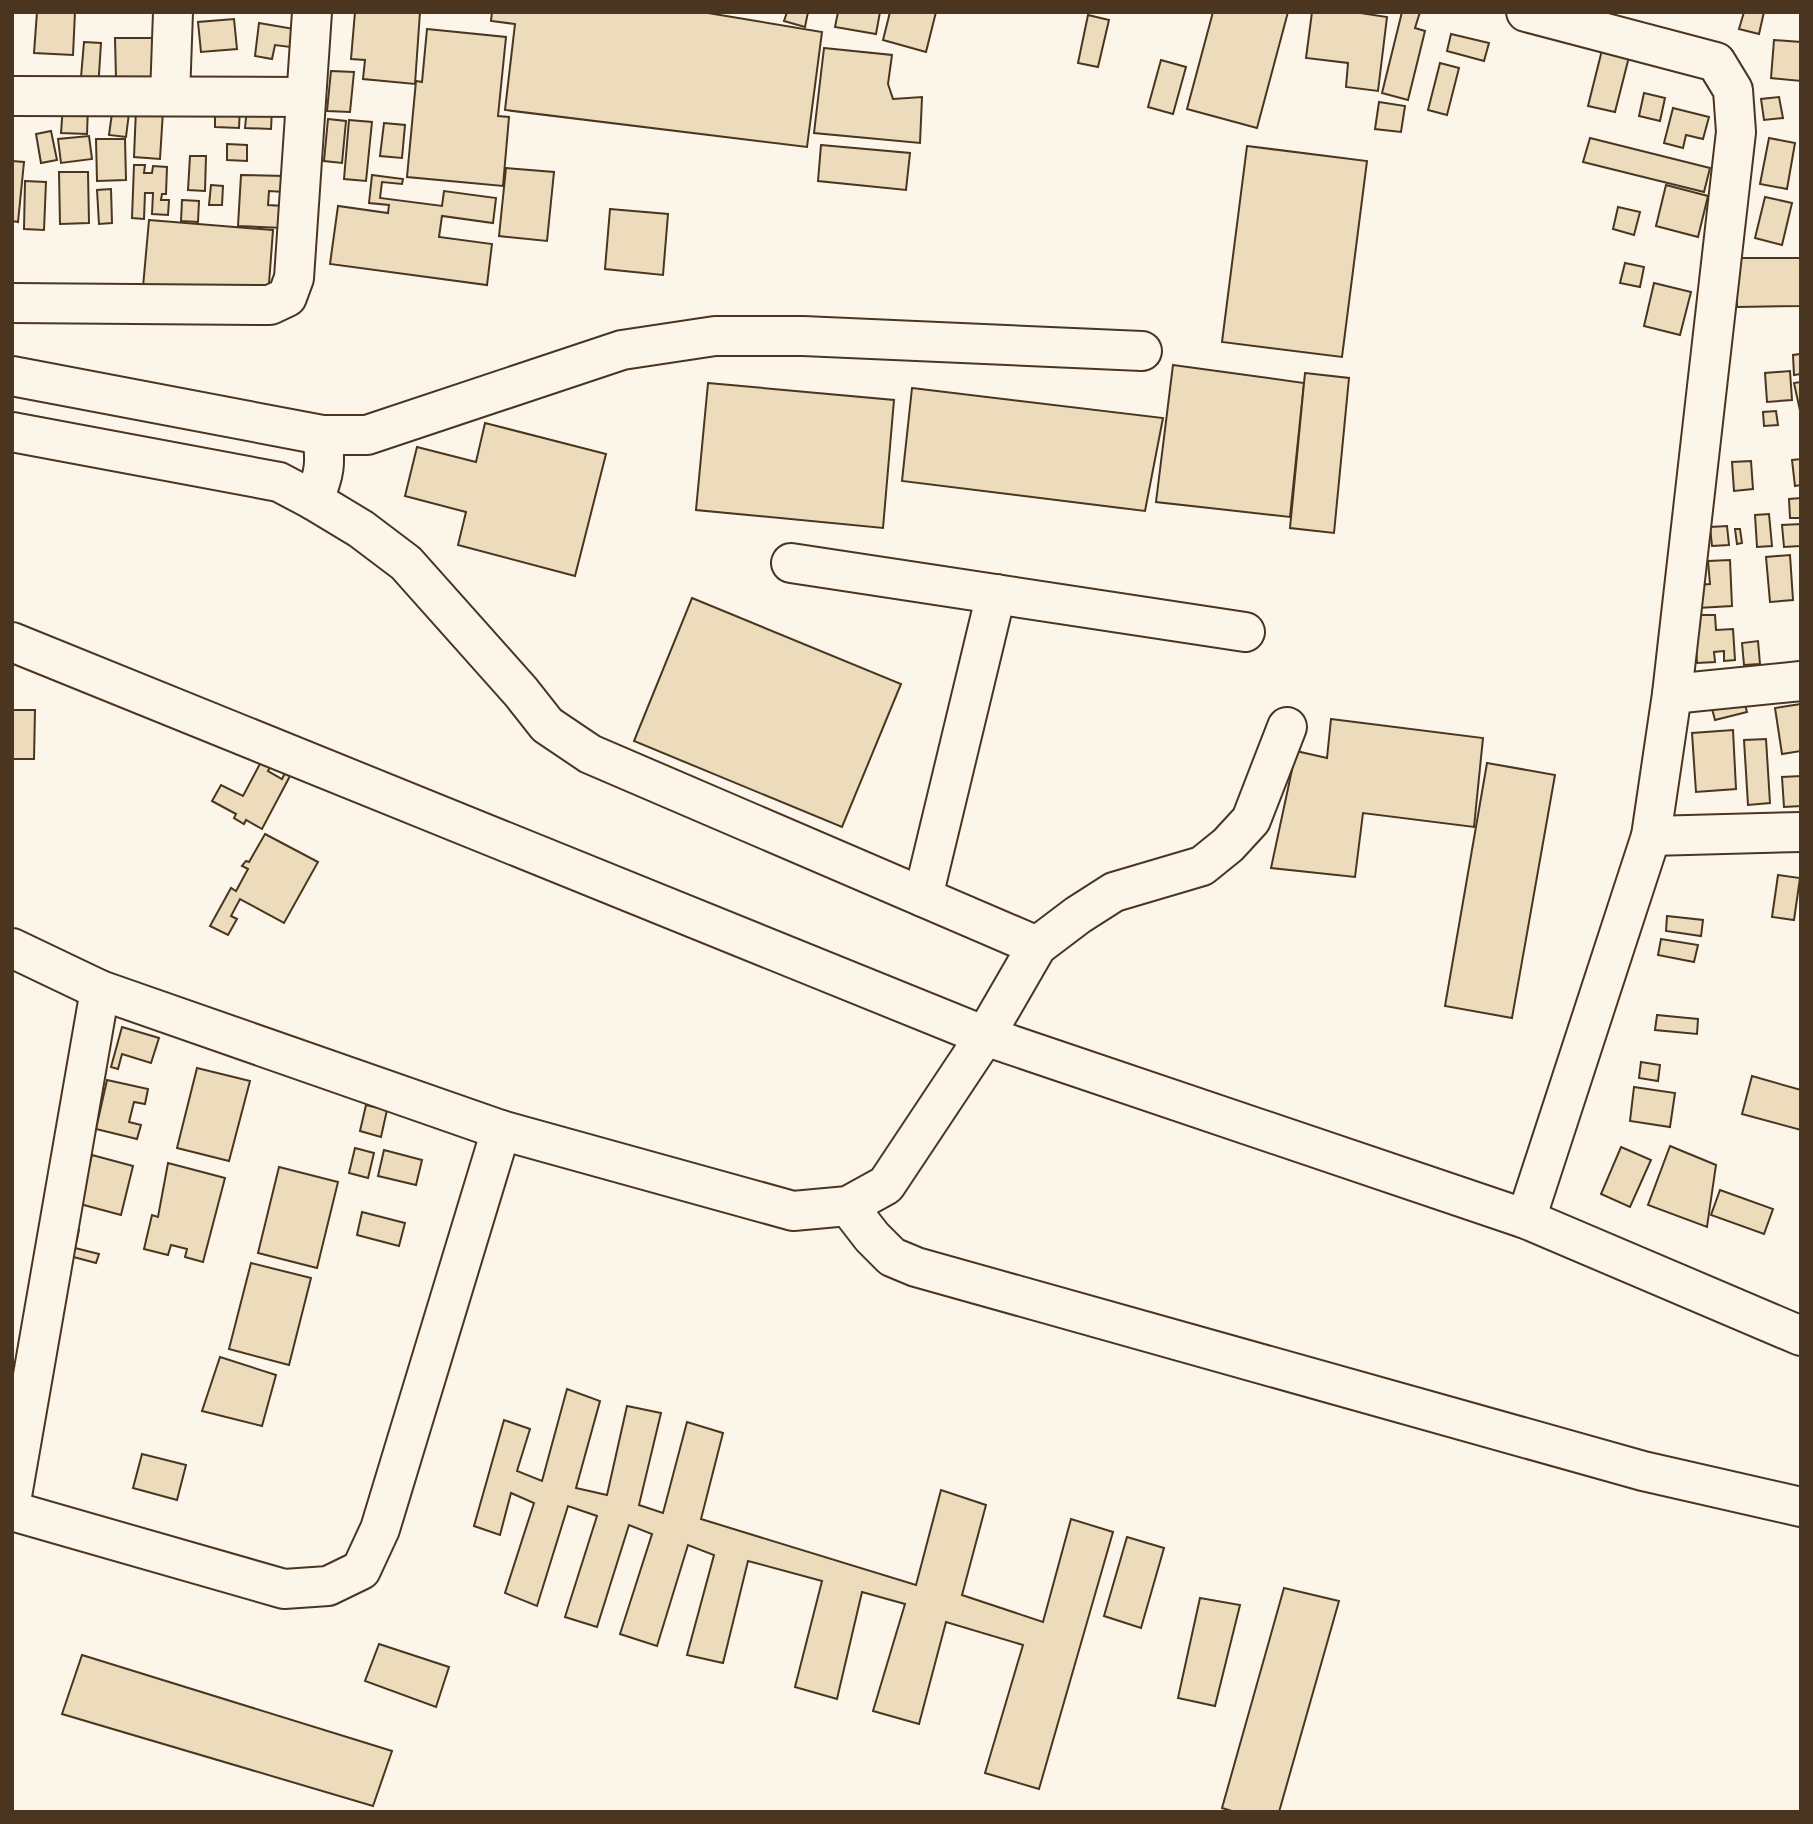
<svg xmlns="http://www.w3.org/2000/svg" width="1813" height="1824" viewBox="0 0 1813 1824" font-family="'Noto Sans',sans-serif">
	<rect width="100%" height="100%" fill="#fbf6e9"/>
	<!-- building -->
	<g fill="#ecdcbc" stroke="#4a3520" stroke-width="2">
		<path d="M37 12H75L73 55 34 53Z"/>
		<path d="M355 12H420L415 84 363 79 365 60 351 59Z"/>
		<path d="M492 12H702L822 32 807 147 505 110 515 24 491 21Z"/>
		<path d="M787 12H808L805 27 784 21Z"/>
		<path d="M838 12H880L876 34 835 27Z"/>
		<path d="M890 12H936L926 52 883 40Z"/>
		<path d="M1213 12H1288L1257 128 1187 109Z"/>
		<path d="M1312 12H1354L1387 17 1378 91 1346 87 1348 63 1306 58Z"/>
		<path d="M1402 12H1420L1415 28 1425 31 1408 100 1382 93Z"/>
		<path d="M1744 12H1764L1759 34 1739 29Z"/>
		<path d="M1088 15 1109 20 1098 67 1078 63Z"/>
		<path d="M234 19 237 49 201 52 198 22Z"/>
		<path d="M259 23 300 30 298 48 275 45 272 59 255 56Z"/>
		<path d="M427 29 506 37 498 116 509 117 503 186 407 177 416 81 422 82Z"/>
		<path d="M1451 34 1489 43 1484 61 1447 51Z"/>
		<path d="M115 38H161V79H116Z"/>
		<path d="M1774 40 1801 42V81L1771 78Z"/>
		<path d="M84 42 101 43 98 90 80 89Z"/>
		<path d="M1604 42 1631 49 1615 112 1588 106Z"/>
		<path d="M824 48 892 55 888 84 893 99 922 97 920 143 814 133Z"/>
		<path d="M1161 60 1186 67 1173 114 1148 107Z"/>
		<path d="M1440 63 1459 68 1447 115 1428 110Z"/>
		<path d="M331 71 354 72 350 112 327 111Z"/>
		<path d="M1644 93 1665 98 1660 121 1639 116Z"/>
		<path d="M1779 97 1783 118 1764 120 1761 99Z"/>
		<path d="M1379 102 1405 106 1401 132 1375 129Z"/>
		<path d="M63 105 88 106 87 134 61 133Z"/>
		<path d="M130 105 126 137 109 135 112 113Z"/>
		<path d="M215 106 240 108 239 128 215 127Z"/>
		<path d="M247 108 272 109 271 129 245 128Z"/>
		<path d="M1673 108 1709 117 1703 139 1686 135 1683 148 1664 143Z"/>
		<path d="M136 109 163 111 160 159 134 157Z"/>
		<path d="M328 119 346 121 342 163 324 161Z"/>
		<path d="M349 120 372 122 366 181 344 179Z"/>
		<path d="M384 123 405 125 402 158 380 156Z"/>
		<path d="M51 131 57 160 41 163 36 134Z"/>
		<path d="M89 136 92 159 61 163 58 139Z"/>
		<path d="M1590 138 1710 168 1704 192 1583 162Z"/>
		<path d="M1769 138 1795 143 1787 189 1760 184Z"/>
		<path d="M96 139H125L126 180 97 181Z"/>
		<path d="M227 144 247 145V161L227 160Z"/>
		<path d="M821 145 910 153 906 190 818 181Z"/>
		<path d="M1247 146 1367 161 1342 357 1222 342Z"/>
		<path d="M190 156H206L205 191 188 190Z"/>
		<path d="M12 161 24 162 18 222 12 221Z"/>
		<path d="M134 165H145L144 173H152L153 166 167 167 166 194H162L161 200H169L168 215 152 214 153 193H145L144 219 132 218Z"/>
		<path d="M506 168 554 172 547 241 499 236Z"/>
		<path d="M59 172H88L89 223 60 224Z"/>
		<path d="M241 175 285 176 284 192 269 191 268 205 284 206 283 228 238 226Z"/>
		<path d="M372 175 403 179 402 184 382 182 380 198 442 206 444 191 496 198 493 223 442 216 439 237 492 244 487 285 330 264 338 206 388 213 389 205 369 203Z"/>
		<path d="M25 181 46 182 44 230 24 229Z"/>
		<path d="M211 185 223 186 222 205H209Z"/>
		<path d="M1666 185 1708 196 1698 237 1656 226Z"/>
		<path d="M111 189 112 223 99 224 97 190Z"/>
		<path d="M1765 197 1792 203 1782 245 1755 238Z"/>
		<path d="M182 200 199 201 198 222 181 221Z"/>
		<path d="M1618 207 1640 212 1634 235 1613 229Z"/>
		<path d="M610 209 668 214 663 275 605 269Z"/>
		<path d="M149 220 273 230 268 297 143 287Z"/>
		<path d="M1737 258H1801V306L1737 307Z"/>
		<path d="M1625 263 1644 267 1640 287 1620 283Z"/>
		<path d="M1654 283 1691 292 1680 335 1644 326Z"/>
		<path d="M1801 354V374L1794 375 1793 355Z"/>
		<path d="M1173 365 1304 383 1290 517 1156 502Z"/>
		<path d="M1790 371 1792 400 1767 402 1765 373Z"/>
		<path d="M1305 373 1349 378 1334 533 1290 528Z"/>
		<path d="M1801 382V415L1794 383Z"/>
		<path d="M708 383 894 400 883 528 696 510Z"/>
		<path d="M912 388 1163 418 1145 511 902 481Z"/>
		<path d="M1776 411 1778 425 1764 426 1763 412Z"/>
		<path d="M485 423 606 454 575 576 458 545 466 512 405 496 417 447 476 462Z"/>
		<path d="M1801 459V485L1795 486 1792 460Z"/>
		<path d="M1751 461 1753 489 1734 491 1732 462Z"/>
		<path d="M1801 498V518H1790L1789 499Z"/>
		<path d="M1769 514 1772 546 1757 547 1755 515Z"/>
		<path d="M1801 524 1800 546 1784 547 1782 525Z"/>
		<path d="M1727 526 1729 545 1712 546 1710 527Z"/>
		<path d="M1735 529H1740L1742 543 1737 544Z"/>
		<path d="M1790 555 1793 600 1770 602 1766 557Z"/>
		<path d="M1730 560 1732 606 1698 608 1696 585 1710 584 1708 561Z"/>
		<path d="M692 598 901 684 842 827 634 741Z"/>
		<path d="M1694 615H1715L1716 630 1733 629 1735 660 1724 661V651L1714 652 1715 662 1697 663Z"/>
		<path d="M1758 641 1760 664 1744 665 1742 643Z"/>
		<path d="M1743 697 1747 712 1715 720 1711 705Z"/>
		<path d="M1801 704V751L1782 754 1775 708Z"/>
		<path d="M12 710H35L34 759H12Z"/>
		<path d="M1331 719 1483 738 1474 827 1363 813 1355 877 1271 868 1296 751 1327 758Z"/>
		<path d="M1733 730 1736 789 1696 792 1692 733Z"/>
		<path d="M1766 739 1770 803 1748 805 1744 740Z"/>
		<path d="M262 760 271 765 268 771 282 779 285 773 290 776 262 829 246 820 244 824 234 818 236 814 212 801 221 785 243 796Z"/>
		<path d="M1487 763 1555 775 1512 1018 1445 1006Z"/>
		<path d="M1801 776V806L1784 807 1782 777Z"/>
		<path d="M265 834 318 862 284 923 240 899 231 916 237 919 228 935 210 926 231 888 236 891 248 869 242 866 246 861 249 862Z"/>
		<path d="M1778 875 1800 878 1794 920 1772 917Z"/>
		<path d="M1667 916 1703 920 1701 936 1666 931Z"/>
		<path d="M1661 939 1698 945 1694 962 1658 955Z"/>
		<path d="M1657 1015 1698 1019 1697 1034 1655 1030Z"/>
		<path d="M122 1027 159 1038 151 1063 122 1054 118 1069 111 1067Z"/>
		<path d="M1641 1062 1660 1065 1658 1081 1639 1078Z"/>
		<path d="M197 1068 250 1081 229 1161 177 1148Z"/>
		<path d="M1752 1076 1801 1090V1130L1742 1114Z"/>
		<path d="M107 1080 148 1089 145 1104 134 1102 129 1122 141 1125 137 1139 96 1129Z"/>
		<path d="M1634 1087 1675 1093 1670 1127 1630 1121Z"/>
		<path d="M366 1105 387 1110 381 1137 360 1131Z"/>
		<path d="M1670 1146 1716 1165 1707 1227 1648 1205Z"/>
		<path d="M1621 1147 1651 1160 1630 1207 1601 1194Z"/>
		<path d="M355 1148 374 1153 368 1178 349 1173Z"/>
		<path d="M384 1150 422 1160 416 1185 378 1176Z"/>
		<path d="M92 1155 133 1166 121 1215 80 1204Z"/>
		<path d="M168 1163 225 1178 203 1262 185 1257 187 1249 171 1245 168 1255 144 1249 152 1215 158 1217Z"/>
		<path d="M279 1167 338 1182 317 1268 258 1253Z"/>
		<path d="M1720 1190 1773 1209 1764 1234 1711 1215Z"/>
		<path d="M362 1212 405 1223 399 1246 357 1235Z"/>
		<path d="M73 1228 79 1230 75 1248 99 1254 96 1263 66 1255Z"/>
		<path d="M251 1263 311 1278 289 1365 229 1349Z"/>
		<path d="M220 1357 276 1375 262 1426 202 1411Z"/>
		<path d="M567 1389 600 1401 576 1488 607 1495 627 1406 661 1413 639 1505 663 1513 687 1422 723 1433 701 1519 916 1585 941 1490 986 1505 962 1595 1043 1622 1071 1519 1113 1532 1039 1789 985 1773 1023 1645 946 1622 919 1724 873 1711 905 1604 862 1592 837 1699 795 1687 822 1581 748 1561 723 1663 687 1655 714 1555 688 1545 657 1646 620 1634 652 1534 629 1525 597 1627 565 1617 597 1516 568 1506 537 1606 505 1593 534 1503 511 1493 500 1535 474 1526 504 1420 530 1429 517 1471 542 1481Z"/>
		<path d="M142 1454 186 1465 177 1500 133 1488Z"/>
		<path d="M1127 1537 1164 1548 1141 1628 1104 1616Z"/>
		<path d="M1284 1588 1339 1601 1279 1812H1235L1222 1808Z"/>
		<path d="M1200 1598 1240 1605 1215 1706 1178 1698Z"/>
		<path d="M379 1644 449 1667 436 1707 365 1681Z"/>
		<path d="M82 1655 392 1751 373 1806 62 1714Z"/>
	</g>
	<g fill="none" stroke-linecap="round" stroke-linejoin="round">
		<defs>
			<g id="minor">
				<path d="M12 96 306 97"/>
				<path d="M170 96 173 12"/>
				<path d="M12 303 270 305 287 297 294 278 312 12"/>
				<path d="M12 376 322 435H367L622 350 715 336H803L1142 351"/>
				<path d="M12 432 279 482 313 500 361 529 406 563 521 692 547 725 590 754 1037 946"/>
				<path d="M313 500C325 475 326 462 322 435"/>
				<path d="M791 563 1245 632"/>
				<path d="M12 642 985 1036 1526 1219 1801 1336"/>
				<path d="M1672 694 1801 681"/>
				<path d="M1651 836 1801 832"/>
				<path d="M923 897 996 594"/>
				<path d="M12 948 100 990 501 1130 793 1211 848 1206 886 1185 985 1036 1037 946 1078 915 1114 892 1202 866 1228 845 1251 820 1287 727"/>
				<path d="M848 1206 872 1237 892 1257 916 1267 1643 1471 1801 1507"/>
				<path d="M1526 1219 1651 836 1672 694 1736 132 1733 90 1716 62 1526 12"/>
				<path d="M12 1496 100 990"/>
				<path d="M12 1511 284 1589 328 1586 361 1570 380 1529 501 1130"/>
			</g>
		</defs>
		<!-- minor casing -->
		<use href="#minor" stroke="#4a3520" stroke-width="42"/>
		<!-- minor -->
		<use href="#minor" stroke="#fbf6e9" stroke-width="38"/>
	</g>
	<!-- border -->
	<rect width="1813" height="1824" fill="none" stroke="#4a3520" stroke-width="28"/>
</svg>
